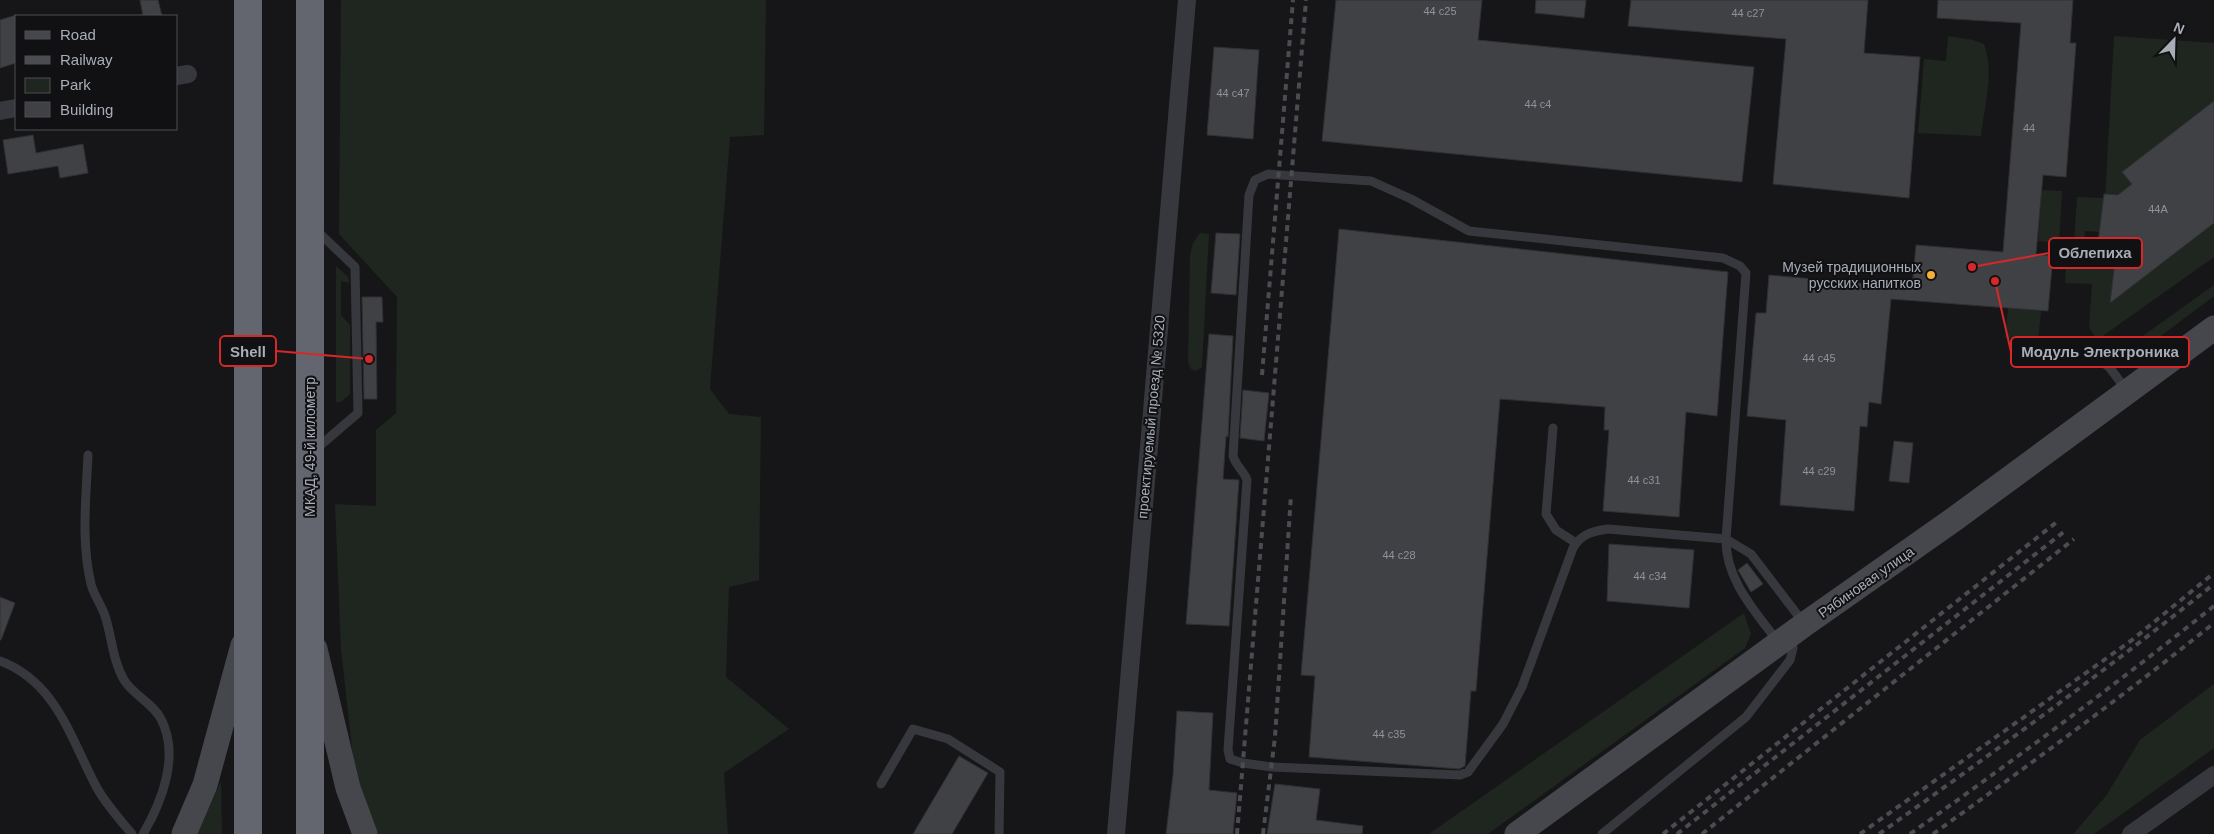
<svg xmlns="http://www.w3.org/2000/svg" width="2214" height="834" viewBox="0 0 2214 834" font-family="Helvetica,sans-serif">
	<rect width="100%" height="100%" fill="#161618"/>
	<!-- green -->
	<g fill="#1e261f">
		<path d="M341 0H766L764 135 730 137 710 389 729 414 761 417 759 580 729 587 726 677 789 729 724 773 728 834H375L355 775 341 649 335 504 376 506V430L396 413 397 297 339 234Z"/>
		<path d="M1948 36 1973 40 1984 44C1995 72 1984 107 1981 136L1918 133 1924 59 1946 61Z"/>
		<path d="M2114 36 2214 43V257L2097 340 2089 327 2092 284 2065 283 2066 266 2099 267 2100 232 2085 231 2084 244 2074 243 2077 197 2105 198Z"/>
		<path d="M2042 190 2062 191 2059 243 2038 241Z"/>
		<path d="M1200 233 1209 234 1202 367 1196 371 1191 369 1188 362 1190 256 1193 243Z"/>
		<path d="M336 266 348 277 349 283 341 281V315L350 325V394L341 402H336Z"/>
		<path d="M2214 285V296L2133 357 2126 348Z"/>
		<path d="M2008 308 2041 311 2038 341 2005 338Z"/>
		<path d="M1744 613 1751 634 1745 648 1488 834H1429Z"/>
		<path d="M2214 684V748L2094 834H2073L2106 796 2140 740Z"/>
		<path d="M221 781 222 834H197Z"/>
	</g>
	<!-- building -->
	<g fill="#404145" stroke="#303034">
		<path d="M140 0H158L162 16H143Z"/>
		<path d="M1336 0H1482L1478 40 1754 67 1742 182 1322 141Z"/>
		<path d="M1536 0H1586L1584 18 1535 13Z"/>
		<path d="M1631 0H1868L1864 53 1920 57 1909 198 1773 184 1786 39 1628 26Z"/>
		<path d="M1938 0H2073L2070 43H2076L2066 177 2043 175 2036 254 2053 256 2048 311 1891 299 1881 404 1869 402 1867 427 1860 426 1854 511 1780 505 1786 420 1747 416 1756 313H1766L1769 275 1912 288 1916 245 2003 252 2021 23 1937 18Z"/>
		<path d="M16 15V63L0 68V20Z"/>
		<path d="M1214 47 1259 50 1253 139 1207 135Z"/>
		<path d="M2214 101V223L2110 303 2115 262 2096 259 2104 194 2118 195 2132 184 2122 172Z"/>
		<path d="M33 135 36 153 83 144 88 173 60 178 58 166 8 174 3 140Z"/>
		<path d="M1339 229 1728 272 1717 416 1686 412 1679 517 1603 511 1609 430H1604L1605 407 1500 399 1476 691H1471L1465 766 1459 769 1309 757 1315 676 1301 675Z"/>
		<path d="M1216 233 1240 234 1236 295 1211 293Z"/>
		<path d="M362 297H382L383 322H376L377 399H364Z"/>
		<path d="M1209 334 1233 336 1228 437 1226 436 1223 479 1239 480 1229 626 1186 624Z"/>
		<path d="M1243 390 1269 393 1264 441 1240 438Z"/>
		<path d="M1894 441 1913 443 1909 483 1889 481Z"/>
		<path d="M1609 544 1694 550 1689 608 1607 601Z"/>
		<path d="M1747 563 1763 584 1751 592 1738 570Z"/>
		<path d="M0 597 15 603 1 640H0Z"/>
		<path d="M1177 711 1213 713 1209 790 1237 793 1233 834H1166L1173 775Z"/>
		<path d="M959 756 988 773 952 834H913Z"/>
		<path d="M1275 784 1320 789 1316 820 1363 826 1362 834H1267Z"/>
	</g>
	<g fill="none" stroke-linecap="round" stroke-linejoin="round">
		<!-- lane -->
		<g stroke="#37383d" stroke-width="9">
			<path d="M315 229 355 267 358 413 316 449"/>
			<path d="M2096 357 2110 368 2127 391"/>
			<path d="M1553 428 1546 514 1556 530 1576 543"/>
			<path d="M88 455C86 498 81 542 91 584 94 596 103 607 106 619 112 639 113 661 124 680 133 695 153 703 161 719 180 755 162 802 143 834"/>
			<path d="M1778 642C1755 611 1725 579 1726 539L1746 273 1740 266 1723 258 1469 231 1411 199 1371 181 1268 174 1255 180 1249 195 1233 456C1236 466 1244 471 1247 480L1228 750 1230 759 1243 763 1272 767 1460 775 1468 772 1503 724 1522 687 1573 548C1581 534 1593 531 1608 529L1726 539 1751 554 1803 622"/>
			<path d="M0 661C57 682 71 740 97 788 106 804 120 820 132 834"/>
			<path d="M881 784 913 729 948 739 1000 772 999 834"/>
			<path d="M1602 834 1746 717 1790 660 1793 648 1790 639"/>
		</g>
		<!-- street -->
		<g stroke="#37383d" stroke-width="18">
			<path d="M176 76 188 74"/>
			<path d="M0 111 16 108"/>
			<path d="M1116 834 1187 0"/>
			<path d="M2131 834 2214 775"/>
		</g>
		<!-- secondary -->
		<g stroke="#45474d" stroke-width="25">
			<path d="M315 649 348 788 365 834"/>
			<path d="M184 834 205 785 243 645"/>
			<path d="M1517 834 1805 624 1953 520 2214 328"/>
		</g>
		<!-- highway -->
		<g stroke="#63666e" stroke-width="28">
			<path d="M248 834V0"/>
			<path d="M310 834V0"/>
		</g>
		<!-- rail -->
		<g stroke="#4a4c52" stroke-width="4" stroke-dasharray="6 5" stroke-linecap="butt">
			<path d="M1262 375 1293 0"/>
			<path d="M1237 834 1306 0"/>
			<path d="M1263 834 1275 737 1291 495"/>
			<path d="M1663 834 2058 521"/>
			<path d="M1677 834 2065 531"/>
			<path d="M1702 834 2074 539"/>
			<path d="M1860 834 2132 640 2214 573"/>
			<path d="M1879 834C1993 753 2105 671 2214 584"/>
			<path d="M1910 834C2013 761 2115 685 2214 606"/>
			<path d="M1933 834C2028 766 2123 696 2214 623"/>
		</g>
	</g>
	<!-- markers -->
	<circle fill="#f2b134" stroke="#111113" stroke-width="2" cx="1931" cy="275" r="5"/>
	<g text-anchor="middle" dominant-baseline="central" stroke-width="4" stroke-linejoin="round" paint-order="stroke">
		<!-- number labels -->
		<g font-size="11" fill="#8e929b">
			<text x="1440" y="11">44 с25</text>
			<text x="1748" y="13">44 с27</text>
			<text x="1233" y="93">44 с47</text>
			<text x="1538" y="104">44 с4</text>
			<text x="2029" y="128">44</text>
			<text x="2158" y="209">44А</text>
			<text x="1819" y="358">44 с45</text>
			<text x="1819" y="471">44 с29</text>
			<text x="1644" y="480">44 с31</text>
			<text x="1399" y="555">44 с28</text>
			<text x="1650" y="576">44 с34</text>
			<text x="1389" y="734">44 с35</text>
		</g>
		<!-- poi labels -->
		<g font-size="14" fill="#a8adb8" stroke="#111113" text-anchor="end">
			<text x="1921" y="267">Музей традиционных<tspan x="1921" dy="16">русских напитков</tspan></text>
		</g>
		<!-- street labels -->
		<g font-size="14" fill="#a8adb8" stroke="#111113">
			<text transform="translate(1151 417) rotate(-85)">проектируемый проезд № 5320</text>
			<text transform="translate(310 447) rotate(-90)">МКАД, 49-й километр</text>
			<text transform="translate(1866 582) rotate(-35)">Рябиновая улица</text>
		</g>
	</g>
	<!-- callouts -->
	<path fill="none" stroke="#d62828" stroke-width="2" d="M1972 267L2049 253M369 359L276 351M1995 281L2011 352"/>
	<g fill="#d62828" stroke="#111113" stroke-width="2">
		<circle cx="1972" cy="267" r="5"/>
		<circle cx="369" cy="359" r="5"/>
		<circle cx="1995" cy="281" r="5"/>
	</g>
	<g fill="#111113" stroke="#d62828" stroke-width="2">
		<rect x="2049" y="238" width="93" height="30" rx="5"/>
		<rect x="220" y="336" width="56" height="30" rx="5"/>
		<rect x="2011" y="337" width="178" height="30" rx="5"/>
	</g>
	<g font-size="15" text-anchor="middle" font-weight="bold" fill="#a8adb8">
		<text x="2095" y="258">Облепиха</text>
		<text x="248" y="357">Shell</text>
		<text x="2100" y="357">Модуль Электроника</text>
	</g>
	<!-- legend -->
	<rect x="15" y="15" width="162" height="115" fill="#111113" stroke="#4d4f55"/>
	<rect x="25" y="31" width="25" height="8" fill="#45474d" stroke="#4d4f55"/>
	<text x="60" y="40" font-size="15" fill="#a8adb8">Road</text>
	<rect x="25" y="56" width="25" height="8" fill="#4a4c52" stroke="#4d4f55"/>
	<text x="60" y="65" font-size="15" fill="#a8adb8">Railway</text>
	<rect x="25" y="78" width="25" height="15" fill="#1e261f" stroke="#4d4f55"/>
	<text x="60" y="90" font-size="15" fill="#a8adb8">Park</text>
	<rect x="25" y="102" width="25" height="15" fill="#404145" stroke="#4d4f55"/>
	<text x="60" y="115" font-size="15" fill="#a8adb8">Building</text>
	<!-- north arrow -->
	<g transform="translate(2174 40) rotate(23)" stroke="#111113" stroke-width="4" paint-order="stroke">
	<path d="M0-4L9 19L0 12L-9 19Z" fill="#a8adb8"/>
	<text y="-8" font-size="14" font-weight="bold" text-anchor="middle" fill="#a8adb8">N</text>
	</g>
</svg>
